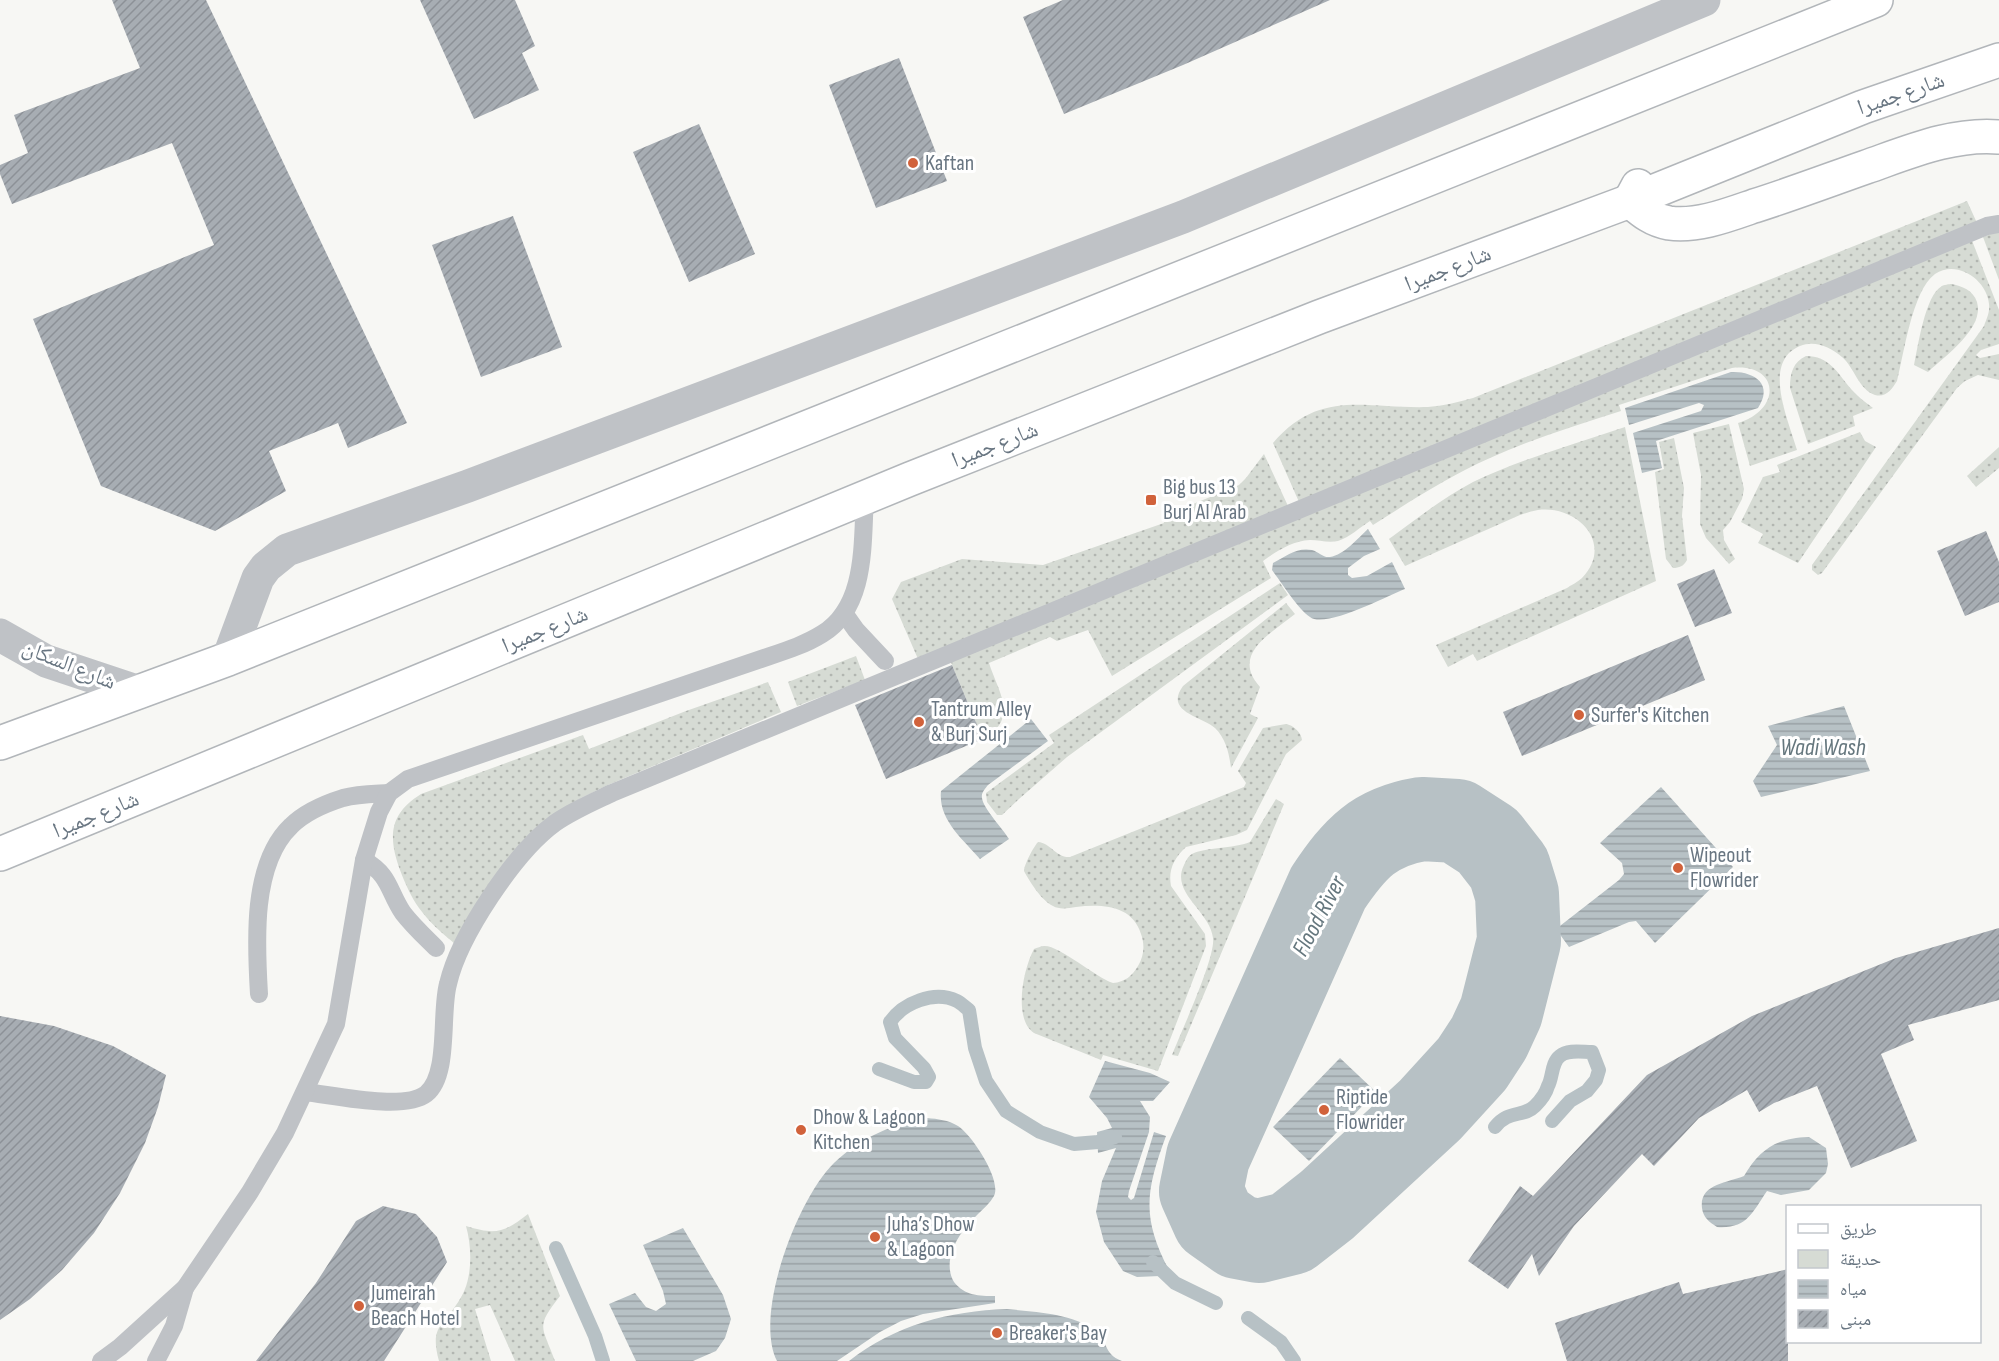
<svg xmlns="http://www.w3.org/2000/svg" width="1999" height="1361" viewBox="0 0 1999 1361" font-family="'Sofia Sans Condensed','Noto Naskh Arabic',sans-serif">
	<defs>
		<pattern id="green-dots" width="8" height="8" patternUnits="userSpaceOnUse" patternTransform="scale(1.5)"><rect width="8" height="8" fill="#d6dbd4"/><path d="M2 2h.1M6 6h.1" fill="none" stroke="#b2b6b1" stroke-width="1.8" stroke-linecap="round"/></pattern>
		<pattern id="water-rules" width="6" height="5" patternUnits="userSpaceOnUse" patternTransform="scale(1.5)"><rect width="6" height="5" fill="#b7c1c5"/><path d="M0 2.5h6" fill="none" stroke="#99a1a5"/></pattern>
		<pattern id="building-hatch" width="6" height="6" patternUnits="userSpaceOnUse" patternTransform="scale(1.5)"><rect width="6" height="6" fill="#a7adb3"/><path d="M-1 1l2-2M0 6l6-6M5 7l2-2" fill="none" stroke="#8c9197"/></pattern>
	</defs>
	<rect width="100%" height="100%" fill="#f7f7f4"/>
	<!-- green -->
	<g fill="url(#green-dots)">
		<path d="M1967 201 1977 223 1299 502 1273 443C1320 388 1366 409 1428 407 1443 406 1458 402 1473 398Z"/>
		<path d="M1995 232 1999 233V280L1983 237Z"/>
		<path d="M1971 238 1999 310V344L1981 350 1976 355 1980 358 1999 354V380L1978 375 1965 381 1957 388 1822 573 1818 575 1812 570V565L1984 326C1987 318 1990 312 1989 304 1987 280 1957 259 1935 274 1912 291 1904 354 1897 381 1892 389 1886 398 1875 395 1859 390 1854 367 1842 357 1830 347 1815 340 1800 346 1761 362 1789 421 1797 450L1750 466 1738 423C1783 409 1779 363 1732 368L1619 405 1621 411C1577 425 1532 439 1490 458 1449 476 1411 501 1373 525L1370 521C1359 528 1350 537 1338 541 1328 543 1319 540 1310 540 1292 541 1277 551 1263 561L1271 578 1112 676 1088 630 1057 641 1050 637 989 663C998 692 1020 718 983 739L950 660Z"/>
		<path d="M1951 284C1962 286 1973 290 1977 302 1985 328 1945 356 1928 372L1914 365C1918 347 1925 295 1942 286 1943 285 1950 284 1951 284Z"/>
		<path d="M1806 356C1829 356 1837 372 1851 389 1857 396 1865 402 1873 408L1853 416 1855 426 1808 444 1790 388C1790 373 1793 362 1806 356Z"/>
		<path d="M1729 424 1744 489 1742 499 1730 522 1723 530 1724 540 1735 559 1729 564 1706 538 1700 524 1701 475 1693 433Z"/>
		<path d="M1625 427 1656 581 1477 661 1473 654 1448 667 1436 645 1567 588C1571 585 1578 582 1582 578 1615 543 1577 505 1538 510 1532 511 1526 513 1520 515L1405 566 1389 539C1416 519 1443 498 1473 482 1521 459 1575 444 1625 427Z"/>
		<path d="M1860 432 1865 441 1876 447 1798 563 1758 543 1763 534 1741 522 1763 477 1780 472 1777 465Z"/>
		<path d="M1674 438 1684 488 1682 516 1687 560C1684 566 1679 568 1673 568L1666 559 1655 472 1664 469 1659 442Z"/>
		<path d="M1999 447V468L1976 487 1967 476Z"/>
		<path d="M1264 454 1288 506 918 659 892 599 901 582 962 559 1043 565 1164 523 1162 517 1239 485 1246 478Z"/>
		<path d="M1280 583 1288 595 1067 757 1019 799 1002 815H997L987 802 986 793 1054 743 1049 735Z"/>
		<path d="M1286 603 1295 614C1272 633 1230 654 1260 687L1250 714 1258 718 1231 768C1229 753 1226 739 1215 728 1201 716 1164 712 1183 686Z"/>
		<path d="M856 656 865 680 797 706 788 682Z"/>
		<path d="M768 682 781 712 608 785 581 798 553 816 455 944C442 933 429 922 419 908 411 897 405 883 400 870 388 837 389 814 421 794L583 735 589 749 686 711Z"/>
		<path d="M1286 724C1293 725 1301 732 1302 740L1286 754 1247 830 1236 835 1186 847C1174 858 1168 870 1171 886L1205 934 1206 946 1158 1071 1103 1055 1101 1060 1034 1033C1013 1019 1023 969 1034 949 1037 948 1041 946 1044 946 1059 945 1095 977 1113 983 1125 982 1132 976 1138 966 1144 956 1145 945 1141 934 1132 905 1102 904 1076 907 1068 908 1060 910 1053 906 1041 900 1030 882 1024 871 1024 865 1034 846 1038 842 1051 843 1056 858 1070 857L1244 787 1246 783 1238 771 1263 728Z"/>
		<path d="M1276 799 1284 804 1178 1056 1172 1055C1181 1032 1216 957 1213 938 1210 911 1170 893 1184 865 1186 861 1188 856 1192 854 1205 847 1233 849 1250 842Z"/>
		<path d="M528 1214 560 1296C535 1328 542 1325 555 1361H515L490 1305 475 1309 491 1361H439C429 1325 444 1326 460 1299 473 1279 472 1247 466 1226 495 1235 504 1233 528 1214Z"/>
	</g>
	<!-- water -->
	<g fill="url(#water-rules)">
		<path d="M1731 372C1754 371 1774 384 1758 408L1656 441 1662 468 1642 473 1633 433 1701 411 1704 405 1699 403 1629 425 1625 408Z"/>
		<path d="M1368 529 1380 549 1364 556 1348 568V575L1352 578 1367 576 1392 562 1405 589C1387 596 1325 629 1310 617 1298 609 1281 582 1272 570L1273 563C1286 556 1297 547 1312 550 1319 552 1323 558 1330 557 1344 555 1358 538 1368 529Z"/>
		<path d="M1844 706 1870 771 1761 797 1753 781 1777 745 1768 726Z"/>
		<path d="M1031 719 1048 741 988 785C985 789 981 793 982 798 983 808 1003 829 1009 839L980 859C963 839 938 820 941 791Z"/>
		<path d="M1661 787 1733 867 1655 943 1636 921 1629 922 1569 947 1556 929 1619 880 1624 874 1622 863 1600 843Z"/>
		<path d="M1340 1058 1376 1092 1309 1161 1273 1127Z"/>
		<path d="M1105 1061 1150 1073 1170 1082 1153 1101H1140L1150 1117 1149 1132 1129 1191 1128 1197 1131 1200 1134 1198 1154 1132 1166 1136C1146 1190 1141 1217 1169 1270L1160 1276 1137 1277 1123 1271 1104 1242 1096 1212 1102 1181 1116 1148 1098 1153 1097 1132 1112 1128 1107 1118 1089 1097Z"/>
		<path d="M927 1118C938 1119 948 1120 958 1126 972 1135 1002 1180 994 1196 990 1203 984 1208 978 1214 965 1227 953 1241 950 1260 949 1267 950 1276 954 1282 965 1296 979 1296 995 1296V1303L923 1314 901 1321 880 1332 837 1361H777C753 1314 798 1198 834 1163 860 1138 892 1124 927 1118Z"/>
		<path d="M1809 1137 1826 1148 1828 1164 1826 1173 1809 1190 1781 1195 1767 1191C1752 1213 1747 1229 1717 1227 1709 1222 1703 1217 1702 1208 1699 1184 1727 1183 1744 1176 1760 1149 1776 1138 1809 1137Z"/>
		<path d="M683 1228 723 1295 731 1319 725 1338 716 1351 693 1361H636L609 1304 635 1293 646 1307 656 1311 666 1304 663 1291 643 1245Z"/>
		<path d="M1007 1309C1035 1312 1071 1313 1095 1330 1108 1338 1102 1354 1122 1361H849C895 1325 949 1311 1007 1309Z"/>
	</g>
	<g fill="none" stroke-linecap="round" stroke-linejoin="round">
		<!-- stream -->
		<g stroke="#b7c1c5" stroke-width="14">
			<path d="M879 1069 914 1082H926L929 1077 924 1068 895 1038 890 1022C903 1003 934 990 957 1001 961 1003 965 1007 969 1010L975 1048 986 1081 1006 1111 1040 1132 1074 1144 1098 1142 1115 1137"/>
			<path d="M1495 1127C1509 1109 1523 1118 1535 1106 1540 1101 1546 1093 1548 1086 1553 1077 1551 1063 1560 1056 1568 1049 1582 1052 1592 1052L1599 1070 1596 1080 1587 1091 1570 1101 1552 1121"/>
			<path d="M556 1248 595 1336 603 1361"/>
			<path d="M1153 1262 1175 1283 1216 1303"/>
			<path d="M1248 1318 1281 1342 1294 1361"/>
		</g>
		<!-- river -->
		<path stroke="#b7c1c5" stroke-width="84" d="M1422 819 1457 821 1488 841 1509 868 1517 894 1519 941 1501 1012 1489 1038 1472 1064 1430 1110 1327 1205 1291 1233 1259 1241 1238 1237 1214 1220 1201 1191 1208 1157 1328 888C1355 848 1374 827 1422 819Z"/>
	</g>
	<!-- building -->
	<g fill="url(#building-hatch)">
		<path d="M112 0H206L407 423 348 448 338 423 269 451 286 491 215 531 101 486 33 319 214 245 172 143 12 204 0 174V165L28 153 14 115 140 68Z"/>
		<path d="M420 0H515L535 46 522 53 539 90 474 119Z"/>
		<path d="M1063 0H1330L1183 65 1064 114 1023 17Z"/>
		<path d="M899 58 947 181 876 208 829 85Z"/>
		<path d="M699 124 755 254 689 282 633 152Z"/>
		<path d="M513 216 562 347 481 377 432 245Z"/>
		<path d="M1986 531 1999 562V602L1965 616 1937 551Z"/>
		<path d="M1714 569 1732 613 1695 627 1677 584Z"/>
		<path d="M1688 635 1705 680 1522 756 1503 712Z"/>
		<path d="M952 665 983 739 886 779 855 705Z"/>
		<path d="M1999 928V1000L1908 1025 1914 1040 1881 1054 1917 1141 1851 1168 1817 1086 1774 1103 1759 1112 1747 1090 1699 1118 1654 1166 1642 1154 1574 1226 1539 1276 1532 1254 1508 1289 1468 1261 1520 1186 1533 1196 1647 1075 1752 1016 1896 958Z"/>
		<path d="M0 1016 54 1026 113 1046 166 1075 158 1107 145 1143 120 1193 94 1233 62 1270 30 1299 0 1320Z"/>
		<path d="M383 1206 416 1214 437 1237 447 1262 384 1361H256L316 1283 356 1221Z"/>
		<path d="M1788 1269V1361H1567L1555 1323 1679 1282 1683 1294Z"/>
	</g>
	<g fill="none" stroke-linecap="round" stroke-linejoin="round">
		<defs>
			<g id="primary">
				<path d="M1638 186 1630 201C1642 211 1652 220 1669 223 1697 227 1728 215 1754 206 1792 194 1829 180 1866 167 1909 152 1953 133 1999 137"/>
				<path d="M0 743 228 659 1876 0"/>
				<path d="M0 854 910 479 1319 317 1630 201 1863 107 1999 60"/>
			</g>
		</defs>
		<!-- primary casing -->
		<use href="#primary" stroke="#b2b6ba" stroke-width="36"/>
		<!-- service -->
		<g stroke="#bfc2c6" stroke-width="18">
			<path d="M844 613 856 630 885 661"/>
			<path d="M364 860C391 876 388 891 403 913 413 926 425 937 436 948"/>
			<path d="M259 994C256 944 251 864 291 826 305 812 324 804 343 798 358 794 374 794 389 793"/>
			<path d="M305 1092C333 1095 404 1111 426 1094 450 1075 440 1013 448 984 459 936 515 852 555 823 572 811 593 802 612 793L1987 226 1999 224"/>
			<path d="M101 1361 120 1347 185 1288 250 1192 285 1133 336 1024 364 860 379 812 389 793 408 779 770 656C788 650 806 644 822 634 867 607 862 543 865 497"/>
			<path d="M156 1361 174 1326 185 1288"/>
		</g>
		<!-- minor -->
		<g stroke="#bfc2c6" stroke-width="33">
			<path d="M0 635 46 661 139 692"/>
			<path d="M228 659 258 578 266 567 287 550 468 486 1183 217 1704 0"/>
		</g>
		<!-- primary -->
		<use href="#primary" stroke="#fff" stroke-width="33"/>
	</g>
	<!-- markers -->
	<g fill="#d1623b" stroke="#fff" stroke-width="2">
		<circle cx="913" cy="163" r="6"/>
		<rect x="1145" y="494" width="12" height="12" rx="3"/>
		<circle cx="1579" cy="715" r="6"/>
		<circle cx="919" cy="722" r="6"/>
		<circle cx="1678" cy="868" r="6"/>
		<circle cx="1324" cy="1110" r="6"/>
		<circle cx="801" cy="1130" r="6"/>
		<circle cx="875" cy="1237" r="6"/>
		<circle cx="359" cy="1306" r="6"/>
		<circle cx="997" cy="1333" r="6"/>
	</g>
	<g text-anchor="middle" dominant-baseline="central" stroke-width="6" stroke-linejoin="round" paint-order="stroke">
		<!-- street labels -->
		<g font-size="22" fill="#697682" stroke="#fff">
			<text transform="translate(1901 94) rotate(-19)">شارع جميرا</text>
			<text transform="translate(1448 269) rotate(-21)">شارع جميرا</text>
			<text transform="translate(995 445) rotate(-21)">شارع جميرا</text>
			<text transform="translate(545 630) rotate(-22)">شارع جميرا</text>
			<text transform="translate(69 665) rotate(22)">شارع السكان</text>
			<text transform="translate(96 815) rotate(-22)">شارع جميرا</text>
		</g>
		<!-- poi labels -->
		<g font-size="22" fill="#697682" stroke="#fff" text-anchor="start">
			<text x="925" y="163">Kaftan</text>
			<text x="1163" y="487">Big bus 13<tspan x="1163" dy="25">Burj Al Arab</tspan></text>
			<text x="931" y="709">Tantrum Alley<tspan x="931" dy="25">&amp; Burj Surj</tspan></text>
			<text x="1591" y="715">Surfer's Kitchen</text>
			<text x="1690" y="855">Wipeout<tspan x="1690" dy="25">Flowrider</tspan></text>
			<text x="1336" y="1097">Riptide<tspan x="1336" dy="25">Flowrider</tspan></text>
			<text x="813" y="1117">Dhow &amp; Lagoon<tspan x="813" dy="25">Kitchen</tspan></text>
			<text x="887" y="1224">Juha’s Dhow<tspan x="887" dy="25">&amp; Lagoon</tspan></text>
			<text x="371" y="1293">Jumeirah<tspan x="371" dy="25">Beach Hotel</tspan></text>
			<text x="1009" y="1333">Breaker's Bay</text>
		</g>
		<!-- water labels -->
		<g font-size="24" font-style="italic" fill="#65777e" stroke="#fff">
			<text x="1823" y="747">Wadi Wash</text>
			<text transform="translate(1319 916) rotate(-62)">Flood River</text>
		</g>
	</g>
	<!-- legend -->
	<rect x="1786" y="1205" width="195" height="138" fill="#ffffff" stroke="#c3c8cd" stroke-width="1.5"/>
	<rect x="1798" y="1224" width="30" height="9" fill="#ffffff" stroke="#c3c8cd" stroke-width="1.5"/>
	<text x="1840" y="1235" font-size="18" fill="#697682">طريق</text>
	<rect x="1798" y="1250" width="30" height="18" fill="#d6dbd4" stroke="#c3c8cd" stroke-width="1.5"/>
	<text x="1840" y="1265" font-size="18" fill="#697682">حديقة</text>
	<rect x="1798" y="1280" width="30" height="18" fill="url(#water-rules)" stroke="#c3c8cd" stroke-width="1.5"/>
	<text x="1840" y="1295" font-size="18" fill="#697682">مياه</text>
	<rect x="1798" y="1310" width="30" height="18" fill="url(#building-hatch)" stroke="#c3c8cd" stroke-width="1.5"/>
	<text x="1840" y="1325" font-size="18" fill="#697682">مبنى</text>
</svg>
